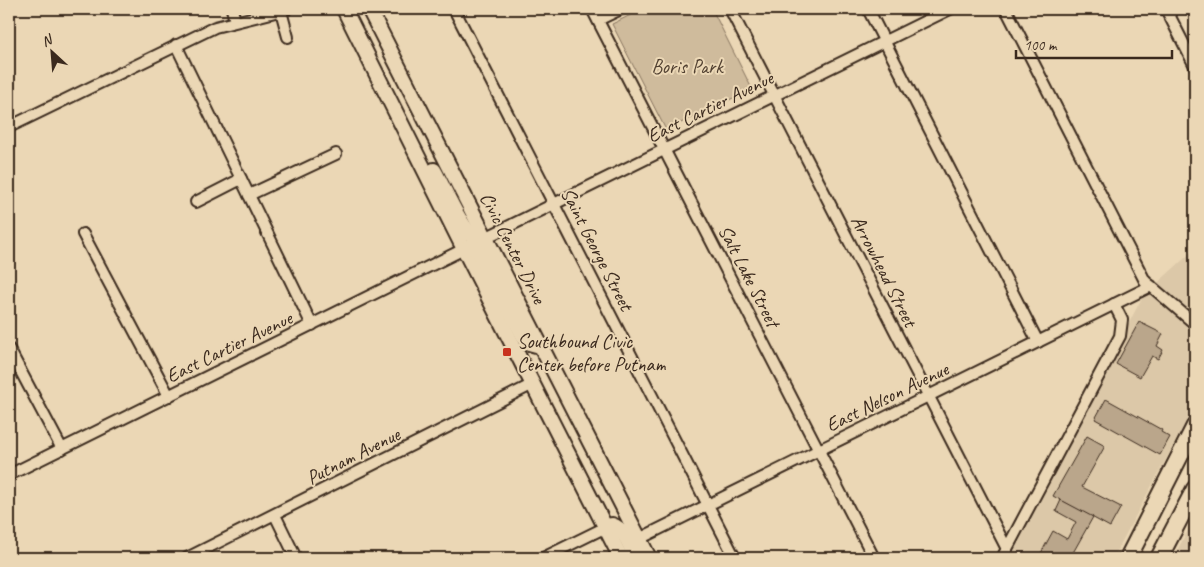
<svg xmlns="http://www.w3.org/2000/svg" width="1204" height="567" viewBox="0 0 1204 567" font-family="Caveat,sans-serif">
	<rect width="100%" height="100%" fill="#ebd7b5"/>
	<filter id="ink" filterUnits="userSpaceOnUse"><feTurbulence type="fractalNoise" baseFrequency=".02" numOctaves="2"/><feDisplacementMap in="SourceGraphic" scale="10" xChannelSelector="R" yChannelSelector="G"/><feConvolveMatrix kernelMatrix="1 2 1 2 8 2 1 2 1" color-interpolation-filters="sRGB"/></filter>
	<g filter="url(#ink)">
		<!-- built -->
		<g fill="#dcc8a8">
			<path d="M1195 249V405L1113 558H1006L1143 296Z"/>
			<path d="M1195 517V558H1173Z"/>
		</g>
		<!-- green -->
		<path fill="#cfbb9c" stroke="#85725d" d="M643 9H712L752 89 666 130 612 24Z"/>
		<!-- building -->
		<g fill="#baa68b" stroke="#3b2a1e">
			<path d="M1139 322 1163 334 1157 346 1163 350 1158 359 1152 356 1140 377 1116 364Z"/>
			<path d="M1106 399 1162 430 1161 432 1170 437 1160 455 1095 419Z"/>
			<path d="M1087 436 1105 446 1082 487 1121 507 1110 527 1053 496Z"/>
			<path d="M1061 500 1093 517 1070 558H1045L1040 555 1053 531 1067 539 1076 522 1056 511Z"/>
			<path d="M1195 543V558H1193L1188 556Z"/>
		</g>
		<g fill="none" stroke-linecap="round" stroke-linejoin="round">
			<defs>
				<g id="street">
					<path d="M232 9 235 21"/>
					<path d="M454 9 735 558"/>
					<path d="M592 9 874 558"/>
					<path d="M730 9 1007 549"/>
					<path d="M868 9 1038 342"/>
					<path d="M1006 9 1145 281 1195 324"/>
					<path d="M1166 9 1195 66"/>
					<path d="M281 11 288 37"/>
					<path d="M598 20 621 9"/>
					<path d="M176 45 312 325"/>
					<path d="M9 127 215 27 287 9"/>
					<path d="M249 195 336 154"/>
					<path d="M196 202 241 179"/>
					<path d="M83 234 169 396"/>
					<path d="M485 238 950 9"/>
					<path d="M9 349 62 449"/>
					<path d="M9 475 464 249"/>
					<path d="M275 515 296 558"/>
					<path d="M639 539 1151 286"/>
					<path d="M187 558 533 384"/>
					<path d="M543 558 606 527"/>
					<path d="M1002 558 1120 336 1122 320 1114 304"/>
				</g>
				<g id="secondary">
					<path d="M344 9 464 249 621 558"/>
					<path d="M369 9 649 558"/>
					<path d="M434 170C444 187 461 230 477 240L485 238"/>
					<path d="M464 249 474 247 478 251 524 337 529 343 540 346"/>
					<path d="M606 527 612 525C625 529 630 547 636 558"/>
				</g>
				<g id="primary">
					<path d="M1128 558 1195 426"/>
					<path d="M1159 558 1195 489"/>
				</g>
			</defs>
			<!-- street casing -->
			<use href="#street" stroke="#3b2a1e" stroke-width="14"/>
			<!-- secondary casing -->
			<use href="#secondary" stroke="#3b2a1e" stroke-width="18"/>
			<!-- primary casing -->
			<use href="#primary" stroke="#3b2a1e" stroke-width="20"/>
			<!-- street -->
			<use href="#street" stroke="#ebd7b5" stroke-width="10"/>
			<!-- secondary -->
			<use href="#secondary" stroke="#ebd7b5" stroke-width="14"/>
			<!-- primary -->
			<use href="#primary" stroke="#ebd7b5" stroke-width="16"/>
		</g>
	</g>
	<!-- markers -->
	<rect fill="#c8321e" stroke="#ebd7b5" stroke-width="2" x="502" y="347" width="10" height="10" rx="2.5"/>
	<g text-anchor="middle" dominant-baseline="central" stroke-width="4" stroke-linejoin="round" paint-order="stroke">
		<!-- park labels -->
		<g font-size="20" fill="#514031" stroke="#ebd7b5">
			<text x="687" y="66">Boris Park</text>
		</g>
		<!-- street labels -->
		<g font-size="20" fill="#3b2a1e" stroke="#ebd7b5">
			<text transform="translate(710 107) rotate(-26)">East Cartier Avenue</text>
			<text transform="translate(513 248) rotate(63)">Civic Center Drive</text>
			<text transform="translate(597 249) rotate(63)">Saint George Street</text>
			<text transform="translate(884 271) rotate(63)">Arrowhead Street</text>
			<text transform="translate(749 276) rotate(63)">Salt Lake Street</text>
			<text transform="translate(229 347) rotate(-26)">East Cartier Avenue</text>
			<text transform="translate(887 397) rotate(-26)">East Nelson Avenue</text>
			<text transform="translate(353 456) rotate(-27)">Putnam Avenue</text>
		</g>
		<!-- poi labels -->
		<g font-size="20" fill="#3b2a1e" stroke="#ebd7b5" text-anchor="start">
			<text x="517" y="341">Southbound Civic<tspan x="517" dy="23">Center before Putnam</tspan></text>
		</g>
	</g>
	<!-- margin -->
	<rect width="1204" height="567" fill="none" stroke="#ebd7b5" stroke-width="30"/>
	<rect x="15" y="15" width="1174" height="537" fill="none" stroke="#3b2a1e" stroke-width="2" filter="url(#ink)"/>
	<!-- north arrow -->
	<g transform="translate(52 52) rotate(334)" stroke="#ebd7b5" stroke-width="4" paint-order="stroke">
	<path d="M0-4L9 19L0 12L-9 19Z" fill="#3b2a1e"/>
	<text y="-8" font-size="14" font-weight="bold" text-anchor="middle" fill="#3b2a1e">N</text>
	</g>
	<!-- scale -->
	<path d="M1016 50v8h156v-8" fill="none" stroke="#3b2a1e" stroke-width="2.5"/>
	<text x="1024" y="50" font-size="15" fill="#3b2a1e" stroke="#ebd7b5" stroke-width="4" paint-order="stroke">100 m</text>
</svg>
